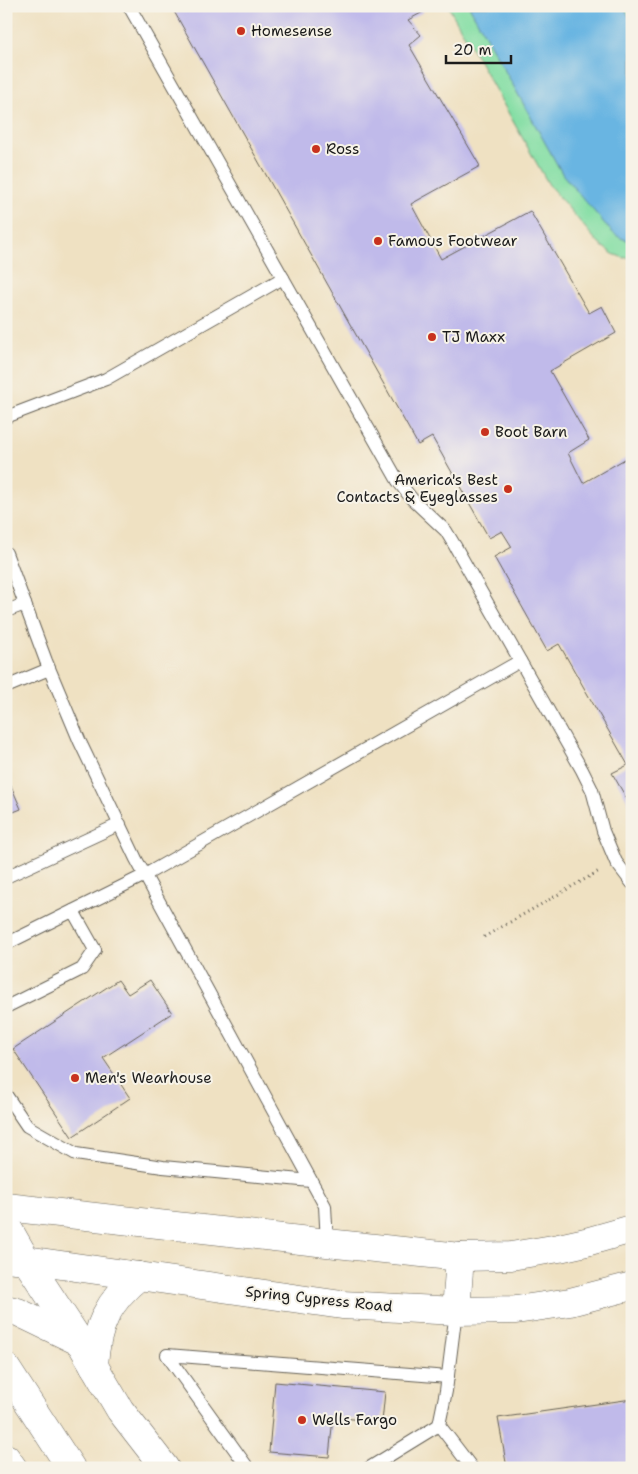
<svg xmlns="http://www.w3.org/2000/svg" width="638" height="1474" viewBox="0 0 638 1474" font-family="'Shantell Sans',sans-serif">
	<rect width="100%" height="100%" fill="#f7f3e8"/>
	<filter id="ink" filterUnits="userSpaceOnUse"><feTurbulence type="fractalNoise" baseFrequency=".02" numOctaves="2"/><feDisplacementMap in="SourceGraphic" scale="10" xChannelSelector="R" yChannelSelector="G"/><feConvolveMatrix kernelMatrix="1 2 1 2 8 2 1 2 1" color-interpolation-filters="sRGB"/></filter>
	<filter id="wash" filterUnits="userSpaceOnUse"><feTurbulence type="fractalNoise" baseFrequency=".0096" numOctaves="4" result="noise"/><feDisplacementMap in="SourceGraphic" scale="20" xChannelSelector="R" yChannelSelector="G"/><feGaussianBlur stdDeviation="1.12" result="paint"/><feColorMatrix in="noise" values="0 0 0 0 0 0 0 0 0 0 0 0 0 0 0 0 0 1.4 0 .05"/><feComposite in="paint" operator="in"/></filter>
	<g filter="url(#wash)">
		<rect width="100%" height="100%" fill="#efe1c2"/>
		<!-- green -->
		<path fill="#84dea4" stroke="#507d60" d="M448 6H632V257L624 258 613 254 599 244 549 185Z"/>
		<!-- water -->
		<path fill="#69b5e2" stroke="#42687f" d="M469 6H623L632 21V240C623 241 617 236 611 231L563 175Z"/>
		<g id="blocks">
			<!-- building -->
			<g fill="#c0baea">
				<path d="M171 6H420L423 12 408 20 421 35 409 45 480 166 411 204 441 259 530 211 589 313 602 306 616 333 550 371 589 440 568 453 583 483 632 455V808L612 773 628 765 559 644 547 651 494 557 512 547 502 531 489 538 432 437 418 445Z"/>
				<path d="M6 774 21 809 6 815Z"/>
				<path d="M118 980 128 994 150 980 172 1013 103 1058 130 1098 72 1137 13 1049Z"/>
				<path d="M275 1382 385 1392 382 1422 333 1417 329 1457 269 1452Z"/>
				<path d="M632 1399V1460L626 1468H507L498 1418Z"/>
			</g>
		</g>
	</g>
	<g filter="url(#ink)">
		<use href="#blocks" fill-opacity="0" stroke="#666156" stroke-width="1"/>
		<g fill="none" stroke-linecap="round" stroke-linejoin="round">
			<defs>
				<g id="service">
					<path d="M129 6 398 481 412 499 446 531 455 546 582 770 592 790 603 831 616 862 632 883"/>
					<path d="M6 417 106 379 283 278"/>
					<path d="M6 553 46 661 80 742 136 859 325 1206 327 1243"/>
					<path d="M6 611 25 604"/>
					<path d="M6 687 49 669"/>
					<path d="M6 877 120 824"/>
					<path d="M6 944 145 875 520 661"/>
					<path d="M6 1007 82 969 95 950 73 911"/>
					<path d="M6 1095 27 1126 76 1154 163 1167 311 1181"/>
					<path d="M456 1311 446 1391 439 1425 472 1468"/>
					<path d="M248 1468 167 1355 448 1377"/>
					<path d="M369 1468 439 1425"/>
				</g>
				<g id="tertiary">
					<path d="M6 1207 327 1243 460 1257 511 1256 559 1248 586 1242 632 1229"/>
					<path d="M26 1260 342 1305 456 1311 516 1310 570 1302 632 1286"/>
					<path d="M456 1311 460 1257"/>
				</g>
				<g id="secondary">
					<path d="M6 1225 26 1260 80 1342 120 1410 165 1468"/>
					<path d="M6 1309 18 1312 78 1341"/>
					<path d="M94 1366C96 1326 108 1301 139 1276"/>
				</g>
				<path id="primary" d="M6 1258 26 1260"/>
				<g id="motorway">
					<path d="M6 1368 71 1468"/>
					<path d="M6 1458 13 1468"/>
				</g>
			</defs>
			<!-- service casing -->
			<use href="#service" stroke="#666156" stroke-width="14"/>
			<!-- tertiary casing -->
			<use href="#tertiary" stroke="#666156" stroke-width="29"/>
			<!-- secondary casing -->
			<use href="#secondary" stroke="#666156" stroke-width="29"/>
			<!-- primary casing -->
			<use href="#primary" stroke="#666156" stroke-width="29"/>
			<!-- motorway casing -->
			<use href="#motorway" stroke="#666156" stroke-width="29"/>
			<!-- path -->
			<path stroke="#666156" stroke-width="3" stroke-dasharray="1 4" stroke-linecap="butt" d="M484 937 601 870"/>
			<!-- service -->
			<use href="#service" stroke="#fff" stroke-width="12"/>
			<!-- tertiary -->
			<use href="#tertiary" stroke="#fff" stroke-width="28"/>
			<!-- secondary -->
			<use href="#secondary" stroke="#fff" stroke-width="28"/>
			<!-- primary -->
			<use href="#primary" stroke="#fff" stroke-width="28"/>
			<!-- motorway -->
			<use href="#motorway" stroke="#fff" stroke-width="28"/>
		</g>
	</g>
	<!-- markers -->
	<g fill="#c8321e" stroke="#f7f3e8" stroke-width="2">
		<circle cx="241" cy="31" r="5"/>
		<circle cx="316" cy="149" r="5"/>
		<circle cx="378" cy="241" r="5"/>
		<circle cx="432" cy="337" r="5"/>
		<circle cx="485" cy="432" r="5"/>
		<circle cx="508" cy="489" r="5"/>
		<circle cx="75" cy="1078" r="5"/>
		<circle cx="302" cy="1420" r="5"/>
	</g>
	<g text-anchor="middle" dominant-baseline="central" stroke-width="4" stroke-linejoin="round" paint-order="stroke">
		<!-- poi labels -->
		<g font-size="15" fill="#1c1c1c" stroke="#f7f3e8" text-anchor="start">
			<text x="251" y="31">Homesense</text>
			<text x="326" y="149">Ross</text>
			<text x="388" y="241">Famous Footwear</text>
			<text x="442" y="337">TJ Maxx</text>
			<text x="495" y="432">Boot Barn</text>
			<text x="498" y="480" text-anchor="end">America's Best<tspan x="498" dy="17">Contacts &amp; Eyeglasses</tspan></text>
			<text x="85" y="1078">Men's Wearhouse</text>
			<text x="312" y="1420">Wells Fargo</text>
		</g>
		<!-- street labels -->
		<g font-size="15" fill="#1c1c1c" stroke="#f7f3e8">
			<text transform="translate(319 1299) rotate(6)">Spring Cypress Road</text>
		</g>
	</g>
	<!-- margin -->
	<rect width="638" height="1474" fill="none" stroke="#f7f3e8" stroke-width="25"/>
	<!-- scale -->
	<path d="M446 55v8h65v-8" fill="none" stroke="#1c1c1c" stroke-width="2.5"/>
	<text x="453" y="55" font-size="15" fill="#1c1c1c" stroke="#f7f3e8" stroke-width="4" paint-order="stroke">20 m</text>
</svg>
